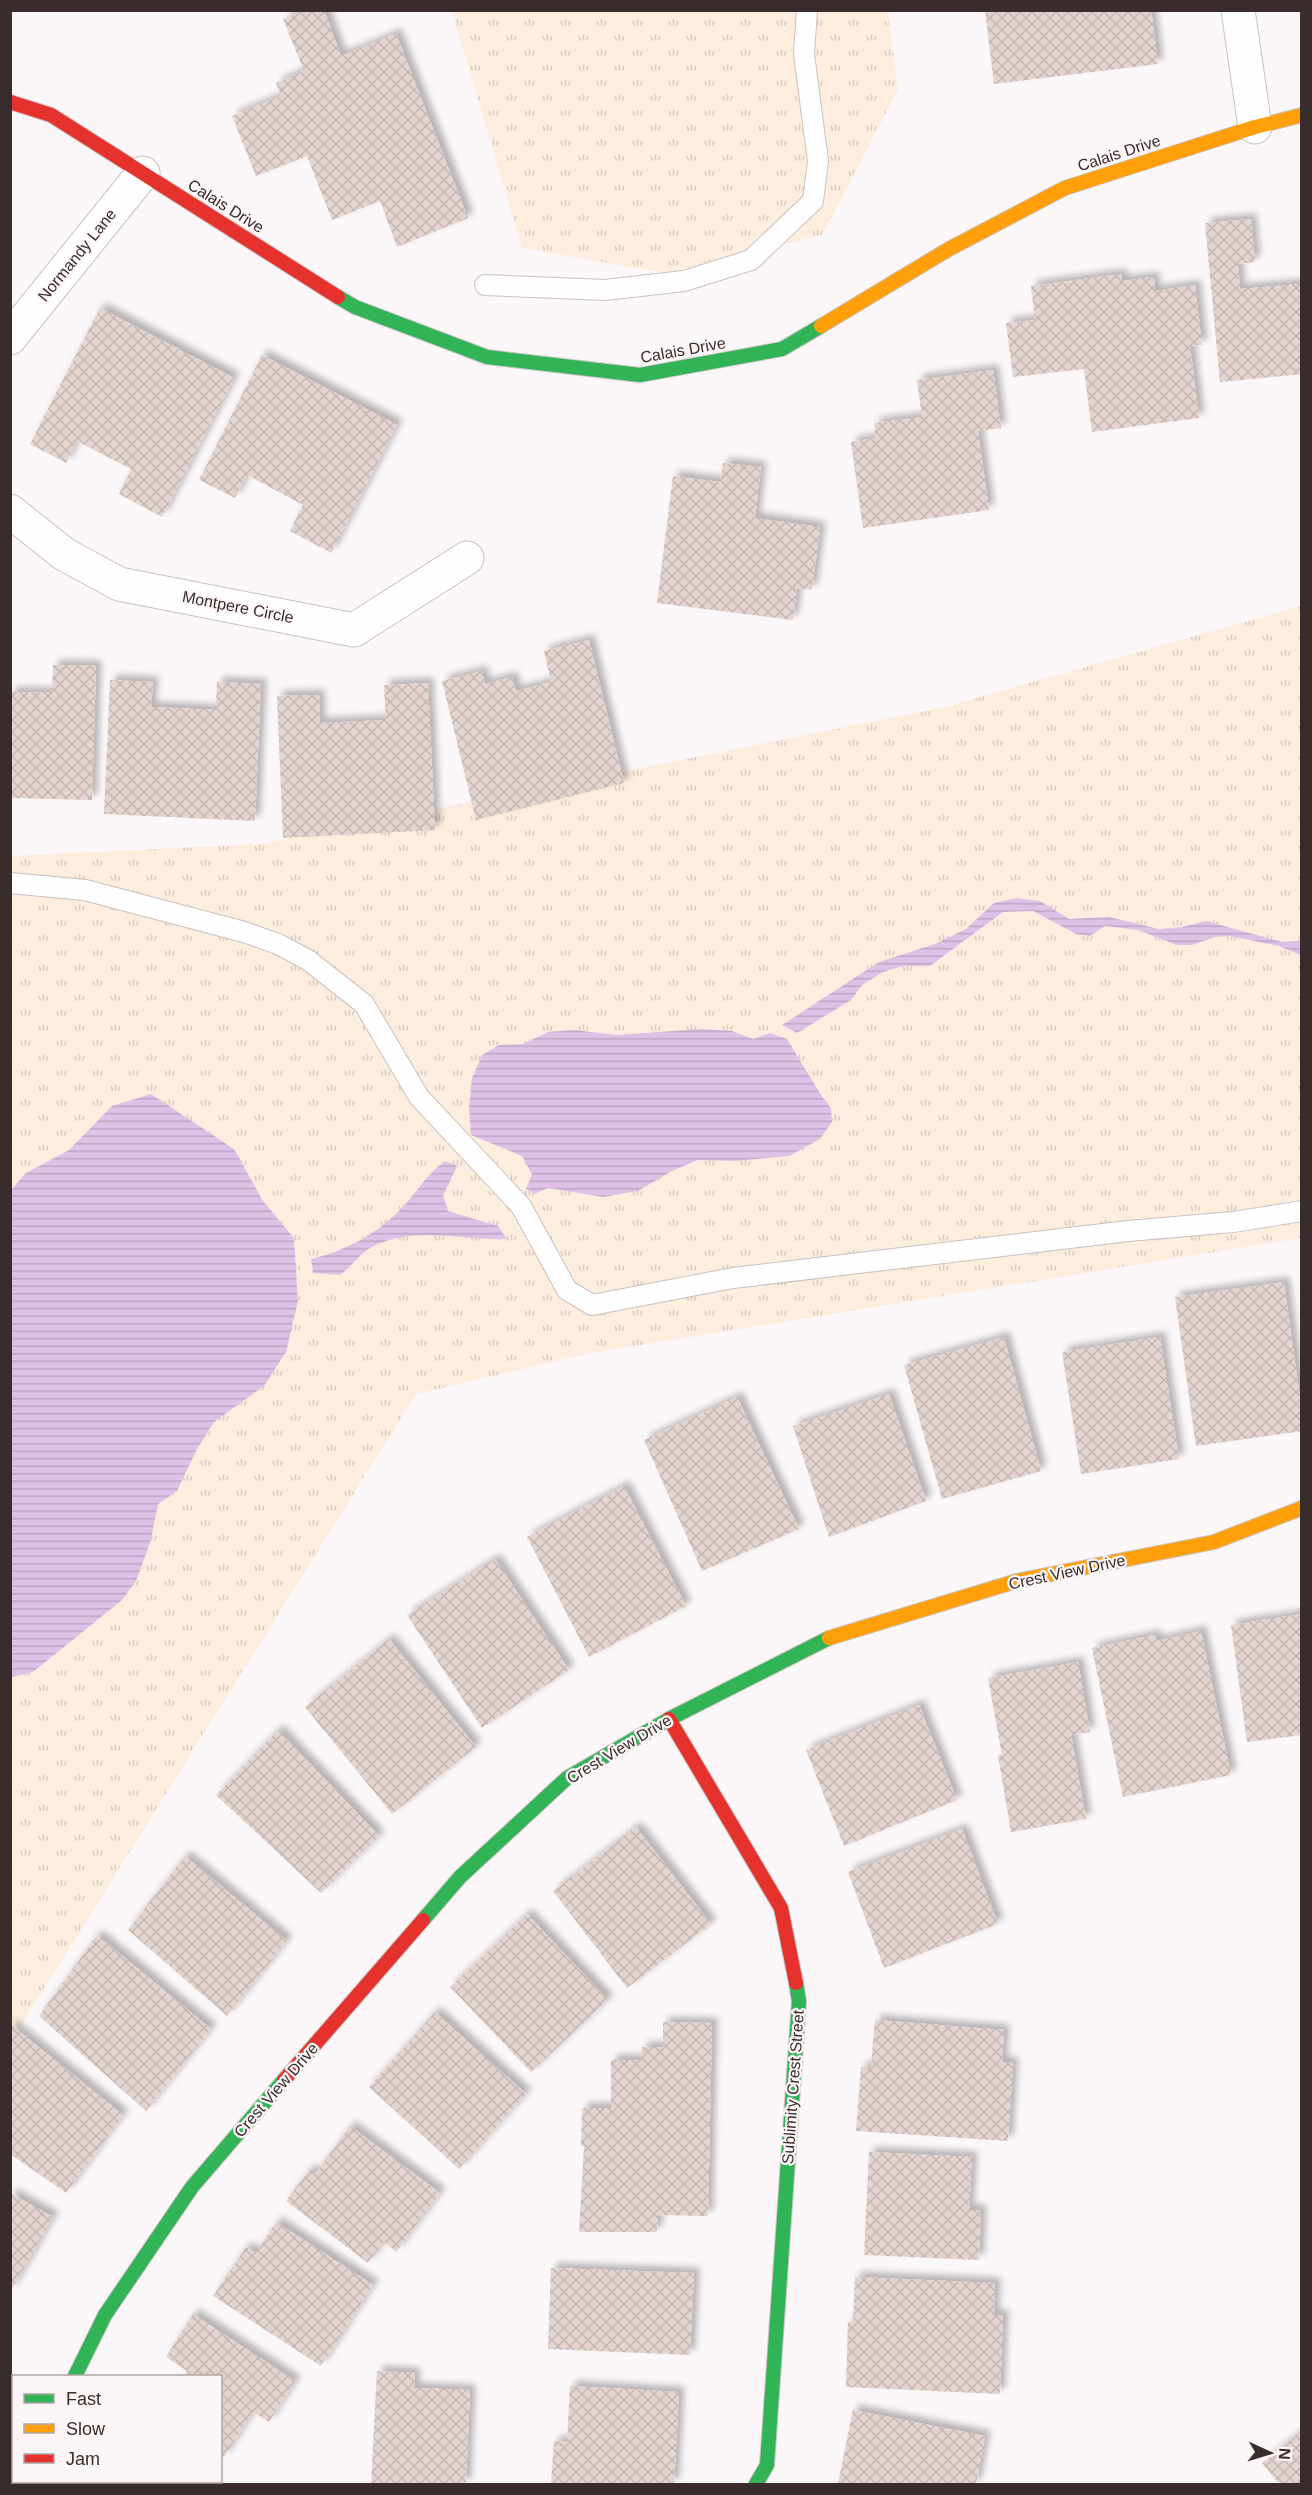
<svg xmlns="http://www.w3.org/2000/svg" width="1312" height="2495" viewBox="0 0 1312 2495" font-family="Helvetica,sans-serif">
	<defs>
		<pattern id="grass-tufts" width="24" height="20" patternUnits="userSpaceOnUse" patternTransform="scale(1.5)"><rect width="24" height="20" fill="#fdeddf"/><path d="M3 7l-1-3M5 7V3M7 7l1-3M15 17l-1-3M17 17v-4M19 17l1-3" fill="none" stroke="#dacbc0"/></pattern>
		<pattern id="water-rules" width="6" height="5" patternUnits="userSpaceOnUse" patternTransform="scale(1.5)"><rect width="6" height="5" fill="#dfc0e6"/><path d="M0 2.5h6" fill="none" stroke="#c0a5c6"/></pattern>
		<pattern id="building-cross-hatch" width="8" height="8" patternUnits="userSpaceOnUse" patternTransform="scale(1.5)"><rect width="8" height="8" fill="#e3d4d0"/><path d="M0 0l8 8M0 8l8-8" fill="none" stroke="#c4b6b3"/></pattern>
		<filter id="shadow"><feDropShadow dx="5.5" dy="-5.5" stdDeviation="3" flood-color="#0004"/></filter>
	</defs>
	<rect width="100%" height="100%" fill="#fbf6f7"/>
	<!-- grass -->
	<g fill="url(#grass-tufts)">
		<path d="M452 11H888L898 90 822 235 666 273 522 248Z"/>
		<path d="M1301 606V1238L591 1353 416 1394 11 2041V856L262 844 941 708Z"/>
	</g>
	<!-- water -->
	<g fill="url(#water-rules)">
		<path d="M1017 898 1040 901 1069 919 1109 917 1159 929 1182 927 1206 921 1282 942 1301 941V955L1279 946 1229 936 1215 937 1192 945H1177L1138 930 1105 926 1090 936 1076 934 1033 911 1003 912 930 966H903L883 972 862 985 851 1000 797 1033 782 1025 879 962 935 944 966 929 994 903Z"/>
		<path d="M702 1029 732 1031 753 1039 770 1033 787 1039 821 1095 831 1108 832 1122 820 1139 789 1156 736 1161 698 1160 672 1171 638 1191 603 1197 548 1188 534 1194 526 1189 532 1174 522 1156 471 1135 469 1107 472 1078 482 1055 499 1045 523 1044 548 1032 574 1030 617 1035Z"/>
		<path d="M151 1094 234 1149 263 1201 294 1238 298 1301 286 1352 264 1386 214 1422 197 1449 177 1491 158 1504 150 1543 136 1581 122 1600 33 1672 11 1677V1190L26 1173 69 1150 112 1106Z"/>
		<path d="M445 1161 457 1166 443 1196 448 1211 498 1226 507 1239C464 1241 413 1225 372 1247 360 1253 351 1267 340 1275L313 1273 311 1259C344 1251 373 1236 397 1213 415 1196 425 1175 445 1161Z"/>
	</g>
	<!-- building -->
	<g fill="url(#building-cross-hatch)" filter="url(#shadow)">
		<path d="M305 10H324L341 56 396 34 468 218 397 247 380 201 332 220 307 156 256 176 232 116 281 96 276 83 304 71 283 19Z"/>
		<path d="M985 10H1151L1158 64 994 84Z"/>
		<path d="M1251 219 1255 262 1238 264 1240 289 1302 284V374L1220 382 1205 223Z"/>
		<path d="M1121 274 1122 281 1154 277 1155 291 1195 285 1202 345 1190 346 1199 418 1092 432 1084 369 1013 377 1006 323 1035 320 1031 286Z"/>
		<path d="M100 308 234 378 162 517 119 494 131 469 77 441 66 463 30 444Z"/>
		<path d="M262 355 397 425 331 553 290 531 303 505 247 475 235 498 199 480Z"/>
		<path d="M993 370 1001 428 978 431 989 510 863 528 851 442 876 438 874 423 922 417 917 380Z"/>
		<path d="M723 463 761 467 755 518 820 527 812 590 797 588 793 620 657 603 673 476 720 482Z"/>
		<path d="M589 640 624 783 476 820 442 681 482 671 485 684 512 677 516 691 551 682 544 651Z"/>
		<path d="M53 665 96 666 92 800 10 798V692L52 693Z"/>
		<path d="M110 680 153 682 151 707 216 710 217 682 261 684 255 821 104 814Z"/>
		<path d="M428 683 435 830 283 838 277 696 319 695 320 723 386 720 384 685Z"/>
		<path d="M1284 1282 1302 1413V1431L1196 1446 1175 1297Z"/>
		<path d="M1004 1337 1041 1471 942 1499 904 1365Z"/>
		<path d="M1160 1337 1179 1459 1081 1474 1062 1352Z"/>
		<path d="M889 1394 926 1501 829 1537 793 1426Z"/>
		<path d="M737 1397 799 1529 702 1571 644 1440Z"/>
		<path d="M624 1486 686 1606 589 1657 527 1537Z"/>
		<path d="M495 1559 569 1670 482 1728 407 1615Z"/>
		<path d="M1302 1614V1735L1247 1742 1231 1625Z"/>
		<path d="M1201 1631 1231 1775 1123 1797 1092 1648 1155 1635 1157 1641Z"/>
		<path d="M389 1639 476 1747 392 1814 305 1707Z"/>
		<path d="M1078 1662 1090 1732 1071 1735 1086 1819 1011 1832 998 1756 1002 1755 988 1678Z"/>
		<path d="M919 1705 957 1800 844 1846 806 1750Z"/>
		<path d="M278 1730 379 1836 321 1893 216 1795Z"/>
		<path d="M636 1827 711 1924 627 1988 553 1891Z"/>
		<path d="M962 1829 998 1924 884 1968 848 1872Z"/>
		<path d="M185 1856 287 1941 227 2016 128 1930Z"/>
		<path d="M527 1914 608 2000 531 2072 450 1987Z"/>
		<path d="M97 1935 211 2029 146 2111 39 2016Z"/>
		<path d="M435 2012 526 2094 459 2169 369 2087Z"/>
		<path d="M875 2020 1004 2030 1002 2062 1013 2063 1008 2141 856 2131 861 2067H871Z"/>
		<path d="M663 2022 712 2023 708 2216 658 2215 657 2232H579L584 2146H581L582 2108H611V2060H641L642 2047H663Z"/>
		<path d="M10 2024 123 2115 66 2193 10 2154Z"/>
		<path d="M350 2126 440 2193 396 2252 384 2242 368 2263 286 2201 310 2169 315 2174Z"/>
		<path d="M869 2152 972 2157 969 2210H981L979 2260 864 2255Z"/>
		<path d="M10 2193 53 2217 10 2293Z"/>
		<path d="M276 2222 373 2285 321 2366 213 2296 246 2247 256 2253Z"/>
		<path d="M551 2268 694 2273 690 2355 548 2349Z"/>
		<path d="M855 2277 995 2283 994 2315H1003L1000 2394 846 2387 848 2322H853Z"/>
		<path d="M193 2314 295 2381 269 2422 253 2412 224 2457 220 2454V2376H184L187 2371 166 2357Z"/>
		<path d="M377 2371 415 2373 414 2388 470 2390 466 2484H371Z"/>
		<path d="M570 2386 679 2392 674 2484 551 2483 554 2441 567 2442Z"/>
		<path d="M853 2410 985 2436 976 2484H838Z"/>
		<path d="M1302 2431V2484H1279L1262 2463Z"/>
	</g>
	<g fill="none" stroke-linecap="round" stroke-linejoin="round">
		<defs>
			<g id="lane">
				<path d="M485 285 605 290 684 281 751 260 813 201 818 161 804 54 807 10"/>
				<path d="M10 883 85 890 244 932 278 944 308 960 364 1004 419 1097 521 1206 567 1290 592 1305 733 1278 1128 1231 1233 1222 1302 1211"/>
			</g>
			<g id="street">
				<path d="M1238 10 1255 127"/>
				<path d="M10 338 143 173"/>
				<path d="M10 511 64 554 119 584 354 630 467 558"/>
				<path d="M70 2482 78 2484"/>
				<path d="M23 2484 24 2482"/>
			</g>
			<g id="fast">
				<path d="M338 297 355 307 487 357 640 375 782 349 821 326"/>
				<path d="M423 1920 460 1877 567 1778 669 1719 829 1638"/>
				<path d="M75 2376 105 2315 192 2187 284 2080"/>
				<path d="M756 2484 767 2465 799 2001 796 1983"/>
			</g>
			<g id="slow">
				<path d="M821 326 949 249 1065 188 1255 127 1302 115"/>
				<path d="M829 1638 1017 1581 1214 1542 1302 1508"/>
			</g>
			<g id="jam">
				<path d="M10 102 51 115 338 297"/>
				<path d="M669 1719 781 1908 796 1983"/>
				<path d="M284 2080 423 1920"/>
			</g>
		</defs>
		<!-- lane casing -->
		<use href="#lane" stroke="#cac1c2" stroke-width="22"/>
		<!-- street casing -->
		<use href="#street" stroke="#cac1c2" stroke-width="35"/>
		<!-- fast casing -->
		<use href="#fast" stroke="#cac1c2" stroke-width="16"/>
		<!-- slow casing -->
		<use href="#slow" stroke="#cac1c2" stroke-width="16"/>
		<!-- jam casing -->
		<use href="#jam" stroke="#cac1c2" stroke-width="16"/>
		<!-- lane -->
		<use href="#lane" stroke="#fefefe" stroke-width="20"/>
		<!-- street -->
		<use href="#street" stroke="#fefefe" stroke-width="33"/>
		<!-- fast -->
		<use href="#fast" stroke="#30b455" stroke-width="14"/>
		<!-- slow -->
		<use href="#slow" stroke="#ff9f0a" stroke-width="14"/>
		<!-- jam -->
		<use href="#jam" stroke="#e5322d" stroke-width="14"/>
	</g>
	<g text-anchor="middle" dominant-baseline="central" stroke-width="4.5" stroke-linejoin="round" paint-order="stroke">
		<!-- street labels -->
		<g font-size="16" fill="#392c2d" stroke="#fcf5f6">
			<text transform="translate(1119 153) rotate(-18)">Calais Drive</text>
			<text transform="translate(226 206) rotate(32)">Calais Drive</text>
			<text transform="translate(77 255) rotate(-51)">Normandy Lane</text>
			<text transform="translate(683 350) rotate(-10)">Calais Drive</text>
			<text transform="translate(238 607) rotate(11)">Montpere Circle</text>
			<text transform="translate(1067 1572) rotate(-12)">Crest View Drive</text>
			<text transform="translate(619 1749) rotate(-31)">Crest View Drive</text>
			<text transform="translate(793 2087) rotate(-86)">Sublimity Crest Street</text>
			<text transform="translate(276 2090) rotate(-49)">Crest View Drive</text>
		</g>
	</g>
	<!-- border -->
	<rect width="1312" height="2495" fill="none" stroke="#392c2d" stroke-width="24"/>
	<!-- legend -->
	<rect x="12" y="2375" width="210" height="108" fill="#fcf5f6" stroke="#aea5a6" stroke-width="1.5"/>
	<rect x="24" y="2394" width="30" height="9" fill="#30b455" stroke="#aea5a6" stroke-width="1.5"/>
	<text x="66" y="2405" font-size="18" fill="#392c2d">Fast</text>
	<rect x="24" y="2424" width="30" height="9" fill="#ff9f0a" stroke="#aea5a6" stroke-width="1.5"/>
	<text x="66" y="2435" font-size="18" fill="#392c2d">Slow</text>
	<rect x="24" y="2454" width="30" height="9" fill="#e5322d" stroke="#aea5a6" stroke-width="1.5"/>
	<text x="66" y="2465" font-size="18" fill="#392c2d">Jam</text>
	<!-- north arrow -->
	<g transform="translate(1270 2453) rotate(94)" stroke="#fcf5f6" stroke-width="4.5" paint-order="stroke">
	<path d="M0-4.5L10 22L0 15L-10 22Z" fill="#392c2d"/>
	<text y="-9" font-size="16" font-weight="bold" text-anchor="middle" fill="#392c2d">N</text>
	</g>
</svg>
